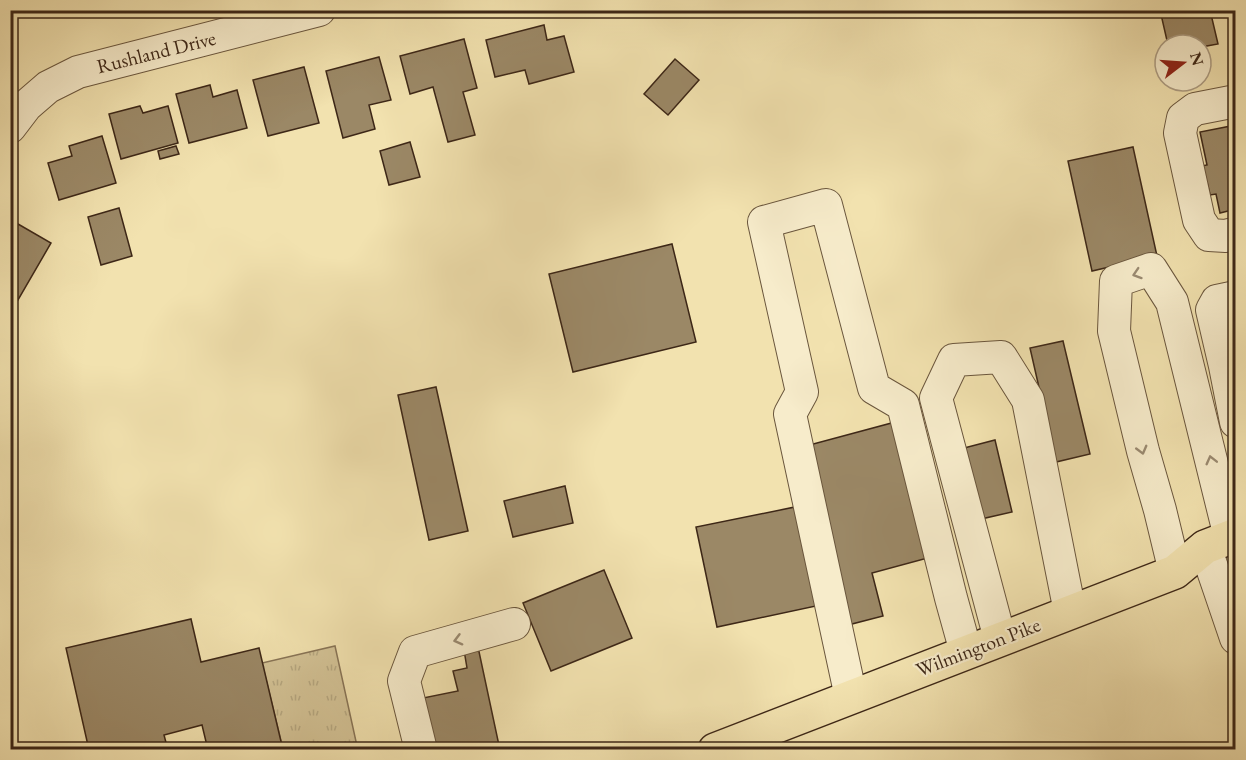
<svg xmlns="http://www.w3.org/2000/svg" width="1246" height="760" viewBox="0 0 1246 760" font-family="'EB Garamond',serif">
	<defs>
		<pattern id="grass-tufts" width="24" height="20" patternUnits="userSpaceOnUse" patternTransform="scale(1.5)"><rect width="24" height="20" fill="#d3c295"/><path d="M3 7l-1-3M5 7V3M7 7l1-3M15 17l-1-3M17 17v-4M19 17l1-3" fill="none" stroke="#b6a780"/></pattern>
	</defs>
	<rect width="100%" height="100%" fill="#f2e2af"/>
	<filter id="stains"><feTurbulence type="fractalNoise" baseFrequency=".00333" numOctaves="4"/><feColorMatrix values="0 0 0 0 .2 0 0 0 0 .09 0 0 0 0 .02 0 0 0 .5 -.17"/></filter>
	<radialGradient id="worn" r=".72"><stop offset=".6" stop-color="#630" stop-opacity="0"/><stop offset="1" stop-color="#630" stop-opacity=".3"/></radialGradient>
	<!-- grass -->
	<path fill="url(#grass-tufts)" stroke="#887456" stroke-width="1.5" d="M335 646 357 746 343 750 283 749 262 663Z"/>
	<!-- building -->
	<g fill="#9b8866" stroke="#3d2717" stroke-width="1.5">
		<path d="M10 10H34L10 16Z"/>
		<path d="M1160 10H1210L1218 44 1201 47V45H1168Z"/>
		<path d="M544 25 547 40 564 36 574 72 529 84 525 70 495 77 486 40Z"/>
		<path d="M464 39 477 88 463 92 475 135 448 142 433 87 410 94 400 56Z"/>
		<path d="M379 57 391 100 369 105 375 129 343 138 326 71Z"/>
		<path d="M675 59 699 80 668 115 644 94Z"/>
		<path d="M304 67 319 123 268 136 253 80Z"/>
		<path d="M210 85 213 97 237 90 247 128 189 143 176 94Z"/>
		<path d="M140 106 143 113 168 106 178 143 121 159 109 114Z"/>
		<path d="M1236 125V209L1220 213 1216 194 1210 195 1207 182 1200 184 1196 167 1207 165 1200 132Z"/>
		<path d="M102 136 116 183 59 200 48 163 72 156 69 146Z"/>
		<path d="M410 142 420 177 389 185 380 151Z"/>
		<path d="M176 146 179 154 160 159 158 151Z"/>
		<path d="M1133 147 1157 256 1092 271 1068 161Z"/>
		<path d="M119 208 132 256 101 265 88 217Z"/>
		<path d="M18 224 51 243 11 312 10 236Z"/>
		<path d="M672 244 696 342 573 372 549 274Z"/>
		<path d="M1063 341 1090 454 1056 462 1030 348Z"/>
		<path d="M436 387 468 531 429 540 398 395Z"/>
		<path d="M899 421 935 556 872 573 883 616 848 625 802 447Z"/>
		<path d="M995 440 1012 512 981 519 964 448Z"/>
		<path d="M565 486 573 523 513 537 504 501Z"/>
		<path d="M795 507 816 606 717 627 696 527Z"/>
		<path d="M604 570 632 638 551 671 523 603Z"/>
		<path d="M191 619 201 662 259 648 283 750H208L202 725 164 735 168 750H89L66 648Z"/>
		<path d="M478 647 500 750H430L418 699 458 691 453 671 467 668 464 650Z"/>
	</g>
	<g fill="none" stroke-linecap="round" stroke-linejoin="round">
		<defs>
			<g id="minor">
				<path d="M1236 101 1195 109 1183 118 1180 133 1199 220 1209 235 1226 236 1236 233"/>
				<path d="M10 127 26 106 48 87 78 72 319 10"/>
				<path d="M1236 297 1217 301 1212 310 1225 366 1236 422"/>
				<path d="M1205 547 1236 638"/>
				<path d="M1175 572 1160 510 1143 451 1114 331 1116 281 1151 269 1172 302 1230 537"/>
				<path d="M1000 639 936 398 954 360 1001 357 1028 400 1070 612"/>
				<path d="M851 697 790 414 802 392 764 222 826 205 874 388 903 405 951 598 966 652"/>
				<path d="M421 750 404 681 415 652 514 624"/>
			</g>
			<path id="major" d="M715 750 1175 572 1205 547 1236 535"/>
		</defs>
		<!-- minor casing -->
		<use href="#minor" stroke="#6a563d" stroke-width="34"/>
		<!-- major casing -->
		<use href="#major" stroke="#3d2717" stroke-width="36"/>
		<!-- minor -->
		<use href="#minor" stroke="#f7eccb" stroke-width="32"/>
		<!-- major -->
		<use href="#major" stroke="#f2e2af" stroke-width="33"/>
	</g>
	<!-- one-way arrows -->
	<defs><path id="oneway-chevron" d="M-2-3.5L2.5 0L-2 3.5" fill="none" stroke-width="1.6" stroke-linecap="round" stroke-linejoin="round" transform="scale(1.5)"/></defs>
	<g stroke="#9a8a71">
		<use href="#oneway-chevron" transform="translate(1137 274) rotate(162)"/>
		<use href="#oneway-chevron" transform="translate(1142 450) rotate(75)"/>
		<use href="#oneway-chevron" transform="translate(1211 460) rotate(-104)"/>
		<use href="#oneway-chevron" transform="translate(458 640) rotate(165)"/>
	</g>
	<g text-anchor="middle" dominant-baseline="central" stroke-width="4.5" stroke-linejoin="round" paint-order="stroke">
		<!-- street labels -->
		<g font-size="20" fill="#3d2717" stroke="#f7eccb">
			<text transform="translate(156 52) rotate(-14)">Rushland Drive</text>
			<text transform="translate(978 647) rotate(-21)">Wilmington Pike</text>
		</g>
	</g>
	<!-- margin -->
	<rect width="1246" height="760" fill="none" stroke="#f2e2af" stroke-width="36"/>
	<rect x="12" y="12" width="1222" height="736" fill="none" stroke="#3d2717" stroke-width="3"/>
	<rect x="18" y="18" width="1210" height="724" fill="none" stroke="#3d2717" stroke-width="1.5"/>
	<!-- north arrow -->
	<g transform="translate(1183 63) rotate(73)"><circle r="28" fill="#f7eccb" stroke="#ad9d83" stroke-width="1.5"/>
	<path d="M0-4.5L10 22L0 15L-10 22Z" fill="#8f2418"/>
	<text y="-9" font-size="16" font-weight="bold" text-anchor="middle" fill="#3d2717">N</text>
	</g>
	<rect width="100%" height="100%" filter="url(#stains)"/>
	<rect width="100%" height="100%" fill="url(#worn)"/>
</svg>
